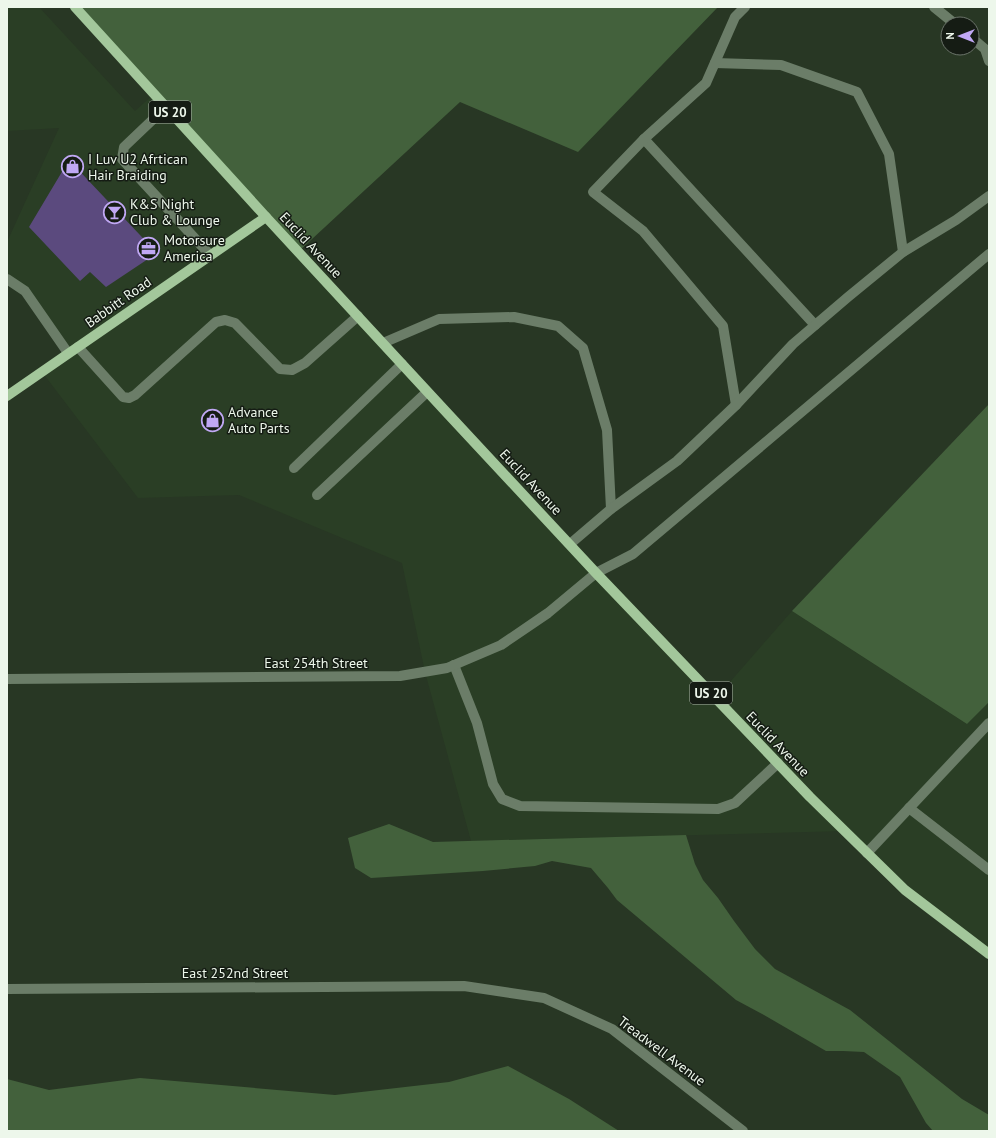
<svg xmlns="http://www.w3.org/2000/svg" width="996" height="1138" viewBox="0 0 996 1138" font-family="'PT Sans',sans-serif">
	<rect width="100%" height="100%" fill="#283724"/>
	<!-- built -->
	<path fill="#2a3e25" d="M7 7H39L135 111 154 94 716 698 792 611 967 724 989 702V954L905 890 844 831 471 841 425 672 402 563 239 495 138 498 42 372 68 353 25 291 7 279V242L59 128 7 131Z"/>
	<!-- green -->
	<g fill="#43613c">
		<path d="M75 7H718L578 152 460 102 298 252Z"/>
		<path d="M989 404V702L967 724 792 611Z"/>
		<path d="M389 824 433 842 686 835 695 864 703 880 718 898 734 921 755 949 775 969 850 1010 962 1099 989 1115V1131H933L926 1123 900 1077 864 1052 843 1051H826L764 1015 736 1000 617 900 608 888 591 868 552 861 535 866 483 871 371 878 355 868 348 838Z"/>
		<path d="M508 1066 569 1099 619 1131H7V1079L49 1090 140 1078 335 1095 449 1082Z"/>
	</g>
	<!-- building -->
	<path fill="#5b4a7e" d="M69 160 157 253 106 287 90 272 80 281 29 227Z"/>
	<g fill="none" stroke-linecap="round" stroke-linejoin="round">
		<!-- minor -->
		<g stroke="#6b7d68" stroke-width="10">
			<path d="M934 7 955 24"/>
			<path d="M972 38 985 49 989 61"/>
			<path d="M715 63 781 65 857 92 889 154 903 252"/>
			<path d="M166 107 124 147 122 159 210 255"/>
			<path d="M644 139 815 325"/>
			<path d="M7 279 25 291 68 353"/>
			<path d="M383 343 439 319 514 317 558 326 583 348 607 430 611 509 570 544"/>
			<path d="M78 347 123 397 129 398 135 395 216 322 225 320 235 323 280 369 292 370 305 363 358 316"/>
			<path d="M736 405 723 326 643 231 593 192 644 139 706 83 735 17 745 7"/>
			<path d="M294 468 402 364"/>
			<path d="M317 495 427 392"/>
			<path d="M611 509 677 461 736 405 793 344 848 297 903 252 956 220 989 196"/>
			<path d="M454 665 477 723 493 784 502 799 520 806 718 809 735 803 778 763"/>
			<path d="M7 679 400 676 447 668 501 645 548 613 596 573 633 554 989 254"/>
			<path d="M909 808 989 870"/>
			<path d="M867 853 989 723"/>
			<path d="M7 989 464 986 544 998 612 1029 743 1131"/>
		</g>
		<!-- major -->
		<g stroke="#a3c79b" stroke-width="10">
			<path d="M75 7 266 217 449 415 596 573 810 797 905 890 989 954"/>
			<path d="M7 396 266 217"/>
		</g>
	</g>
	<!-- icons -->
	<defs>
		<symbol id="shop-ring" viewBox="-11 -11 22 22"><circle r="9.5" fill="#151c14" stroke="#c0a8f4" stroke-width="1.5"/><path d="M-5-2.5h2.3a2.7 3.5 0 0 1 5.4 0H5L5.5 6h-11ZM-1.5-2.5h3a1.5 2.3 0 0 0-3 0Z" fill="#c0a8f4"/></symbol>
		<symbol id="bar-ring" viewBox="-11 -11 22 22"><circle r="9.5" fill="#151c14" stroke="#c0a8f4" stroke-width="1.5"/><path d="M-6-5H6L.8 .8V4.5H3.5V6h-7V4.5H-.8V.8Z" fill="#c0a8f4"/></symbol>
		<symbol id="office-ring" viewBox="-11 -11 22 22"><circle r="9.5" fill="#151c14" stroke="#c0a8f4" stroke-width="1.5"/><path d="M-6-3h4V-5.5h4V-3h4V5H-6ZM-1-4.5V-3h2v-1.5ZM-6 0V1H6V0Z" fill="#c0a8f4"/></symbol>
	</defs>
	<g fill-rule="evenodd">
		<use href="#shop-ring" x="60" y="154" width="25" height="25"/>
		<use href="#bar-ring" x="102" y="200" width="25" height="25"/>
		<use href="#office-ring" x="136" y="236" width="25" height="25"/>
		<use href="#shop-ring" x="200" y="408" width="25" height="25"/>
	</g>
	<g text-anchor="middle" dominant-baseline="central" stroke-width="3" stroke-linejoin="round" paint-order="stroke">
		<!-- shield labels -->
		<g fill="#151c14" stroke="#acb5aa" stroke-width="1">
			<rect x="149" y="101" width="42" height="22" rx="3"/>
			<rect x="690" y="682" width="42" height="22" rx="3"/>
		</g>
		<g font-size="13" font-weight="bold" fill="#edf7eb">
			<text x="170" y="112">US 20</text>
			<text x="711" y="693">US 20</text>
		</g>
		<!-- poi labels -->
		<g font-size="14" fill="#edf7eb" stroke="#151c14" text-anchor="start">
			<text x="88" y="159">I Luv U2 Afrtican<tspan x="88" dy="16">Hair Braiding</tspan></text>
			<text x="130" y="204">K&amp;S Night<tspan x="130" dy="16">Club &amp; Lounge</tspan></text>
			<text x="164" y="240">Motorsure<tspan x="164" dy="16">America</tspan></text>
			<text x="228" y="412">Advance<tspan x="228" dy="16">Auto Parts</tspan></text>
		</g>
		<!-- street labels -->
		<g font-size="14" fill="#edf7eb" stroke="#151c14">
			<text transform="translate(311 245) rotate(47)">Euclid Avenue</text>
			<text transform="translate(118 302) rotate(-35)">Babbitt Road</text>
			<text transform="translate(531 482) rotate(47)">Euclid Avenue</text>
			<text x="316" y="663">East 254th Street</text>
			<text transform="translate(778 744) rotate(46)">Euclid Avenue</text>
			<text x="235" y="973">East 252nd Street</text>
			<text transform="translate(662 1051) rotate(37)">Treadwell Avenue</text>
		</g>
	</g>
	<!-- border -->
	<rect width="996" height="1138" fill="none" stroke="#edf7eb" stroke-width="16"/>
	<!-- north arrow -->
	<g transform="translate(960 36) rotate(270)"><circle r="19" fill="#151c14" stroke="#6b746a"/>
	<path d="M0-3L7 15L0 10L-7 15Z" fill="#c0a8f4"/>
	<text y="-6" font-size="11" font-weight="bold" text-anchor="middle" fill="#edf7eb">N</text>
	</g>
</svg>
